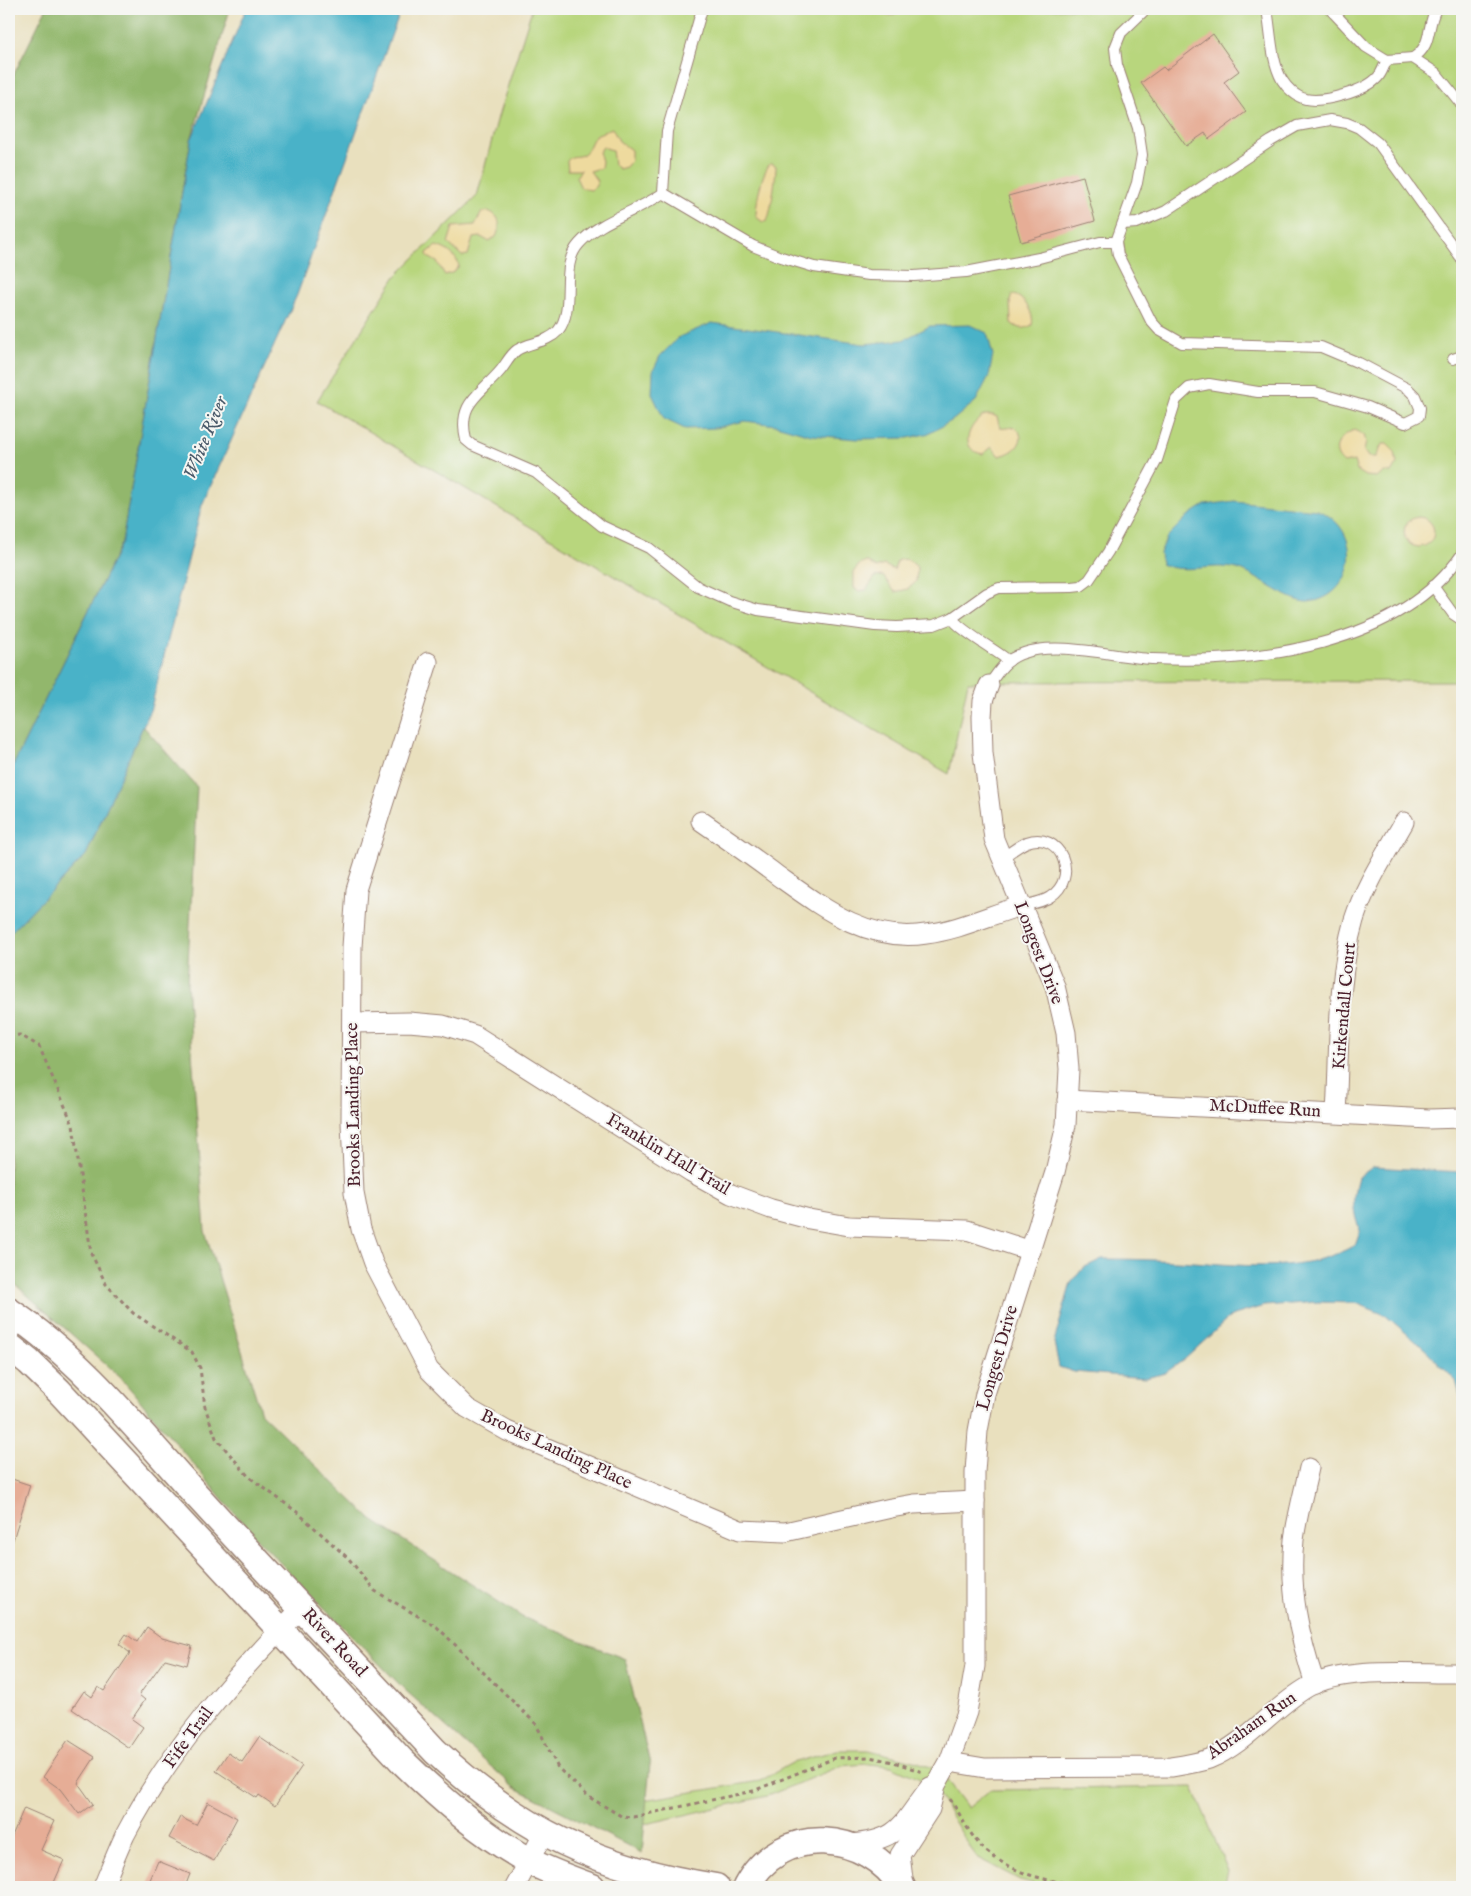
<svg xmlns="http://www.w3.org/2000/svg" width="1471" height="1896" viewBox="0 0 1471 1896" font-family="'IM FELL English',serif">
	<rect width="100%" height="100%" fill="#f6f6f2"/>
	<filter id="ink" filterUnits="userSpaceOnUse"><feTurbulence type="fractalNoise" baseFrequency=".02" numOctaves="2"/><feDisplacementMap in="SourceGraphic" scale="10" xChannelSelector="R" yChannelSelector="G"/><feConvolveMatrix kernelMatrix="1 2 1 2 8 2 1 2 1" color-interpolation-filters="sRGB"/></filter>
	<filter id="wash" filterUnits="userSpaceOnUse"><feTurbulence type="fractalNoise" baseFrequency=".0096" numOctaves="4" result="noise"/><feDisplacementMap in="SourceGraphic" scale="20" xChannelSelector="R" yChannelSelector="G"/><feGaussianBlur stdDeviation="1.12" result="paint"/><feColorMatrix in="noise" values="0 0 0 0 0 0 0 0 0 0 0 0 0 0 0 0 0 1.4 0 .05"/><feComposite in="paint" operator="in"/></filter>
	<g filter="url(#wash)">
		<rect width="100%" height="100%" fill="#e9e0be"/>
		<!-- green -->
		<g fill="#b8d67d" stroke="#817a54">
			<path d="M532 9H1462V681L968 682 949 774 317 401 396 276 477 196 498 117Z"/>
			<path d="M9 1031H24L44 1042 80 1127 97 1251 111 1282 137 1309 195 1348 205 1366 209 1404 223 1437 352 1557 378 1588 439 1623 540 1720 563 1766 591 1793 626 1803 760 1781 792 1763 837 1750H869L918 1762 940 1771 968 1808 990 1790 1193 1787 1228 1871 1224 1887H1048L1020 1880 976 1857 939 1796 918 1778 891 1766 867 1764 841 1766 767 1796 650 1823 616 1826 553 1771 530 1725 432 1631 370 1596 343 1562 246 1481 210 1442 196 1409 192 1367 184 1354 128 1319 101 1290 85 1252 67 1128 34 1050 19 1042H9Z"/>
		</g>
		<!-- forest -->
		<g fill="#92b76c" stroke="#6e6b4c">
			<path d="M46 9H230L191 140 122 542 9 774V84Z"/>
			<path d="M143 726 197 787 187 983 205 1231 261 1413 372 1520 522 1617 625 1659 650 1764 642 1853 514 1787 405 1690 251 1533 121 1378 9 1279V934L86 855Z"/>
		</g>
		<!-- sand -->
		<g fill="#eeda9e" stroke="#9c7c64">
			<path d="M876 9H898L895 15 887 16Z"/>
			<path d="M612 128 619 141 631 150V161L626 167 619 169 614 165 612 150 603 147 599 152 602 161 601 168 590 171 597 181 596 186 591 190 581 188 576 177 581 170H568L567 161C573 154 575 158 582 155 590 151 590 141 596 135Z"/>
			<path d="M771 163 776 166C776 176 771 213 767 221L763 222 756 217C756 204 761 172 771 163Z"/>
			<path d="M488 211C501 216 501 225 496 237L488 241 481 237 473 238 468 255 462 256 448 243 453 227 475 225 482 212Z"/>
			<path d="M436 246C447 249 456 255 459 266L454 272 445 275 437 262 428 257 427 253Z"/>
			<path d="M1012 295C1023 295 1035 314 1032 325 1024 330 1018 329 1011 323L1010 301Z"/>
			<path d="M985 415H993L997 417 1000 428C1010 430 1018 421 1021 438 1019 449 1009 454 999 456L992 447 983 454C958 450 968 424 985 415Z"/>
			<path d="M1354 430 1364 435 1366 442 1364 451 1368 457H1376L1382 444H1387L1395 452 1397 463 1391 473 1384 472 1378 477 1365 476 1357 471 1354 461 1344 463C1329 451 1339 436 1354 430Z"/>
			<circle cx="1419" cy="532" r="15"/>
			<path d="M902 559 909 560 917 567 916 582 908 589 895 592 883 576 875 577 866 590 858 591 854 588V571L861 563 868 562 876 568 884 565 894 570 897 561Z"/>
		</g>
		<!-- water -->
		<g fill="#49b2c8" stroke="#4a687a">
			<path d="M246 9H401L297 295 202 505 151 708 86 855 9 934V774L122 542 191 140Z"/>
			<path d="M712 323 864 344 903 340 930 326 970 325 987 333 993 355 989 376 976 401 953 420 930 433 908 438 857 439 811 435 776 425 745 421 715 428 685 429 664 419 652 394 653 371 660 356 679 337Z"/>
			<path d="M1234 501 1317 510C1367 529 1356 598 1308 602 1292 603 1259 578 1243 571 1216 560 1187 576 1161 564L1160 553 1167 537 1188 516 1205 505Z"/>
			<path d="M1373 1167 1462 1172V1403L1456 1381 1427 1351 1385 1315 1356 1303 1318 1302 1264 1306 1231 1316 1185 1359 1165 1373 1146 1378 1074 1372 1059 1367 1054 1342 1071 1283 1083 1268 1102 1259C1132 1259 1163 1260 1194 1262 1248 1266 1306 1273 1355 1245L1360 1231C1352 1211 1352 1197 1358 1177Z"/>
		</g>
		<g id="blocks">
			<!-- building -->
			<g fill="#e6ad96">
				<path d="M1213 34 1239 71 1224 82 1246 112 1209 139 1205 133 1186 146 1141 83 1163 67 1166 70Z"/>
				<path d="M1083 176 1095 221 1021 242 1008 196Z"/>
				<path d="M9 1478 30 1485 12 1543 9 1542Z"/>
				<path d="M147 1627 162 1638 192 1646 187 1665 165 1659 139 1695 145 1700 132 1719 143 1727 129 1748 72 1709 84 1691 92 1697 98 1687 104 1691 130 1653 119 1644 126 1634 137 1642Z"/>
				<path d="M259 1737 302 1766 275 1806 259 1795 257 1798 216 1771 228 1753 242 1762Z"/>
				<path d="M68 1740 95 1757 78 1783 93 1804 79 1814 60 1789 43 1777Z"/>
				<path d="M208 1802 237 1818 214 1861 169 1838 180 1817 196 1825Z"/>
				<path d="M24 1808 54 1821 41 1850 64 1860 52 1887H9V1843Z"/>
				<path d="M158 1861 190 1874 185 1887H147Z"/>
			</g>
		</g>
	</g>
	<g filter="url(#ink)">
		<use href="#blocks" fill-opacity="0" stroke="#9a8074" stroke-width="1"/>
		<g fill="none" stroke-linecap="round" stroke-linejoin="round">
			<defs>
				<g id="lane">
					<path d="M702 9 667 131 663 193C637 212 600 220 579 244 558 267 577 307 558 331 547 343 530 342 517 350 510 355 506 364 501 370 480 395 457 402 466 440L472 445 536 473 602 526 649 548 698 587 729 601 758 610 875 626 897 627 934 625 952 618 987 593 999 588 1072 587 1081 586 1089 580 1108 552 1157 460 1176 400 1189 388 1209 384 1258 392H1315L1368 407 1405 423 1419 416 1420 408 1415 396 1408 389 1359 363 1321 347 1182 343 1159 330 1151 321 1118 255 1116 242 1137 183 1142 155 1138 128 1117 65 1115 48 1121 33 1146 9"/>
					<path d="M1267 9C1271 31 1271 61 1282 80 1287 88 1296 97 1306 99 1323 103 1366 91 1378 77 1382 73 1384 65 1387 60"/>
					<path d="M1330 9 1366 47 1387 60 1413 58"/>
					<path d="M1436 9C1426 28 1433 45 1413 58L1436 73 1462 105"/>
					<path d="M663 193 753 246 778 256 814 267 869 275 914 276 966 272 1039 258 1100 242H1116"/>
					<path d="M1123 224 1137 223 1166 211 1271 141 1297 126 1330 120 1347 123 1359 128 1378 143 1462 259"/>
					<path d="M1453 359 1462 356"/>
					<path d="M1433 586 1453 614 1462 620"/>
					<path d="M952 618C958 629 997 651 1009 661"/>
					<path d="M989 685C999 670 1007 658 1024 653 1058 641 1115 657 1152 659 1254 664 1399 646 1462 554"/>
					<path d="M1001 859C1009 853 1018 846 1027 842 1060 830 1081 877 1050 897 1043 902 1030 904 1021 906"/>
				</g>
				<g id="street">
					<path d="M428 662 356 890 352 947 351 1122 354 1193 361 1229 373 1263 429 1370 467 1408 507 1431 740 1530 785 1532 891 1508 914 1504 975 1501"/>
					<path d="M701 821C727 839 753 857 778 876 823 908 868 943 926 934 959 930 989 915 1021 906"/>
					<path d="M353 1023 409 1022 443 1025 475 1035 691 1172 731 1194 771 1209 809 1219 849 1226 967 1230 1031 1251"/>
					<path d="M1067 1100 1429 1119 1462 1118"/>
					<path d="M1336 1113C1340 1049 1336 982 1354 920 1365 885 1386 854 1404 822"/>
					<path d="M9 1333 20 1318"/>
					<path d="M1309 1468C1304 1491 1297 1516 1294 1540 1289 1590 1299 1636 1315 1684"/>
					<path d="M949 1762 985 1768 1171 1767C1184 1765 1197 1763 1209 1759 1246 1744 1273 1707 1308 1687 1345 1666 1419 1674 1462 1673"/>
					<path d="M849 1844C902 1840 900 1825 930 1787L935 1785"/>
					<path d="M103 1887C110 1870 117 1852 125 1835 170 1749 234 1676 302 1608"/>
					<path d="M515 1887 544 1833"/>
					<path d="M904 1887 900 1855 930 1809 936 1785 949 1762 967 1712 975 1666V1472L978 1431 985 1394 1055 1172 1066 1125 1069 1069 1066 1033 1055 986 994 839 983 753 982 717 983 701 989 685"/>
				</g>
				<g id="secondary">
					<path d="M9 1311C83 1360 140 1433 200 1499 278 1584 357 1667 435 1751 519 1830 602 1870 716 1887"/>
					<path d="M9 1346 29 1362 59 1391 403 1762C441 1799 481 1834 527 1860 548 1871 570 1879 592 1887"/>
					<path d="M746 1887C780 1822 866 1830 902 1887"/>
				</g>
			</defs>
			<!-- lane casing -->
			<use href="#lane" stroke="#9a8074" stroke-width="12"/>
			<!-- street casing -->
			<use href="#street" stroke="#9a8074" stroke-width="21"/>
			<!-- secondary casing -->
			<use href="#secondary" stroke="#9a8074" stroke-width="29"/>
			<!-- path -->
			<g stroke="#9a8074" stroke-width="3" stroke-dasharray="4 4" stroke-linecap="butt">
				<path d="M9 1036 20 1035 39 1046 73 1125 91 1253 106 1284 133 1313 192 1352 200 1368 205 1407 216 1438 249 1477 297 1512 349 1559 375 1591 437 1627 536 1724 558 1768 589 1797 621 1816 633 1817 753 1791 835 1758 869 1757 894 1762 922 1772"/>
				<path d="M950 1799C961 1815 969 1835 984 1849 1027 1888 1090 1885 1144 1887"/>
			</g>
			<!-- lane -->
			<use href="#lane" stroke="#fff" stroke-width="10"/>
			<!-- street -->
			<use href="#street" stroke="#fff" stroke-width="19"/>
			<!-- secondary -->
			<use href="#secondary" stroke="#fff" stroke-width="26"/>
		</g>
	</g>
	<g text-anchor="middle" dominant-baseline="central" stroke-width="4" stroke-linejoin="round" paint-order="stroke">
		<!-- street labels -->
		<g font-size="18" fill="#4a1f2b" stroke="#f6f6f2">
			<text transform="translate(1038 953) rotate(69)">Longest Drive</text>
			<text transform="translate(1345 1006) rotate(-85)">Kirkendall Court</text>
			<text transform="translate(354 1105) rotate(-91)">Brooks Landing Place</text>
			<text transform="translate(1265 1109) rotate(3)">McDuffee Run</text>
			<text transform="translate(668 1155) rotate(31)">Franklin Hall Trail</text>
			<text transform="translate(998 1358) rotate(-74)">Longest Drive</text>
			<text transform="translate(556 1450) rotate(25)">Brooks Landing Place</text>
			<text transform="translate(334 1643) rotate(47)">River Road</text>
			<text transform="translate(1252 1726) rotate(-35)">Abraham Run</text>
			<text transform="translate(189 1738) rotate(-54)">Fife Trail</text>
		</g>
		<!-- water labels -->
		<g font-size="19" font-style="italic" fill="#4a5a6a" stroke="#f6f6f2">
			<text transform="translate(206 438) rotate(-68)">White River</text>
		</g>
	</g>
	<!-- margin -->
	<rect width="1471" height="1896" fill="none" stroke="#f6f6f2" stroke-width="30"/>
</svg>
